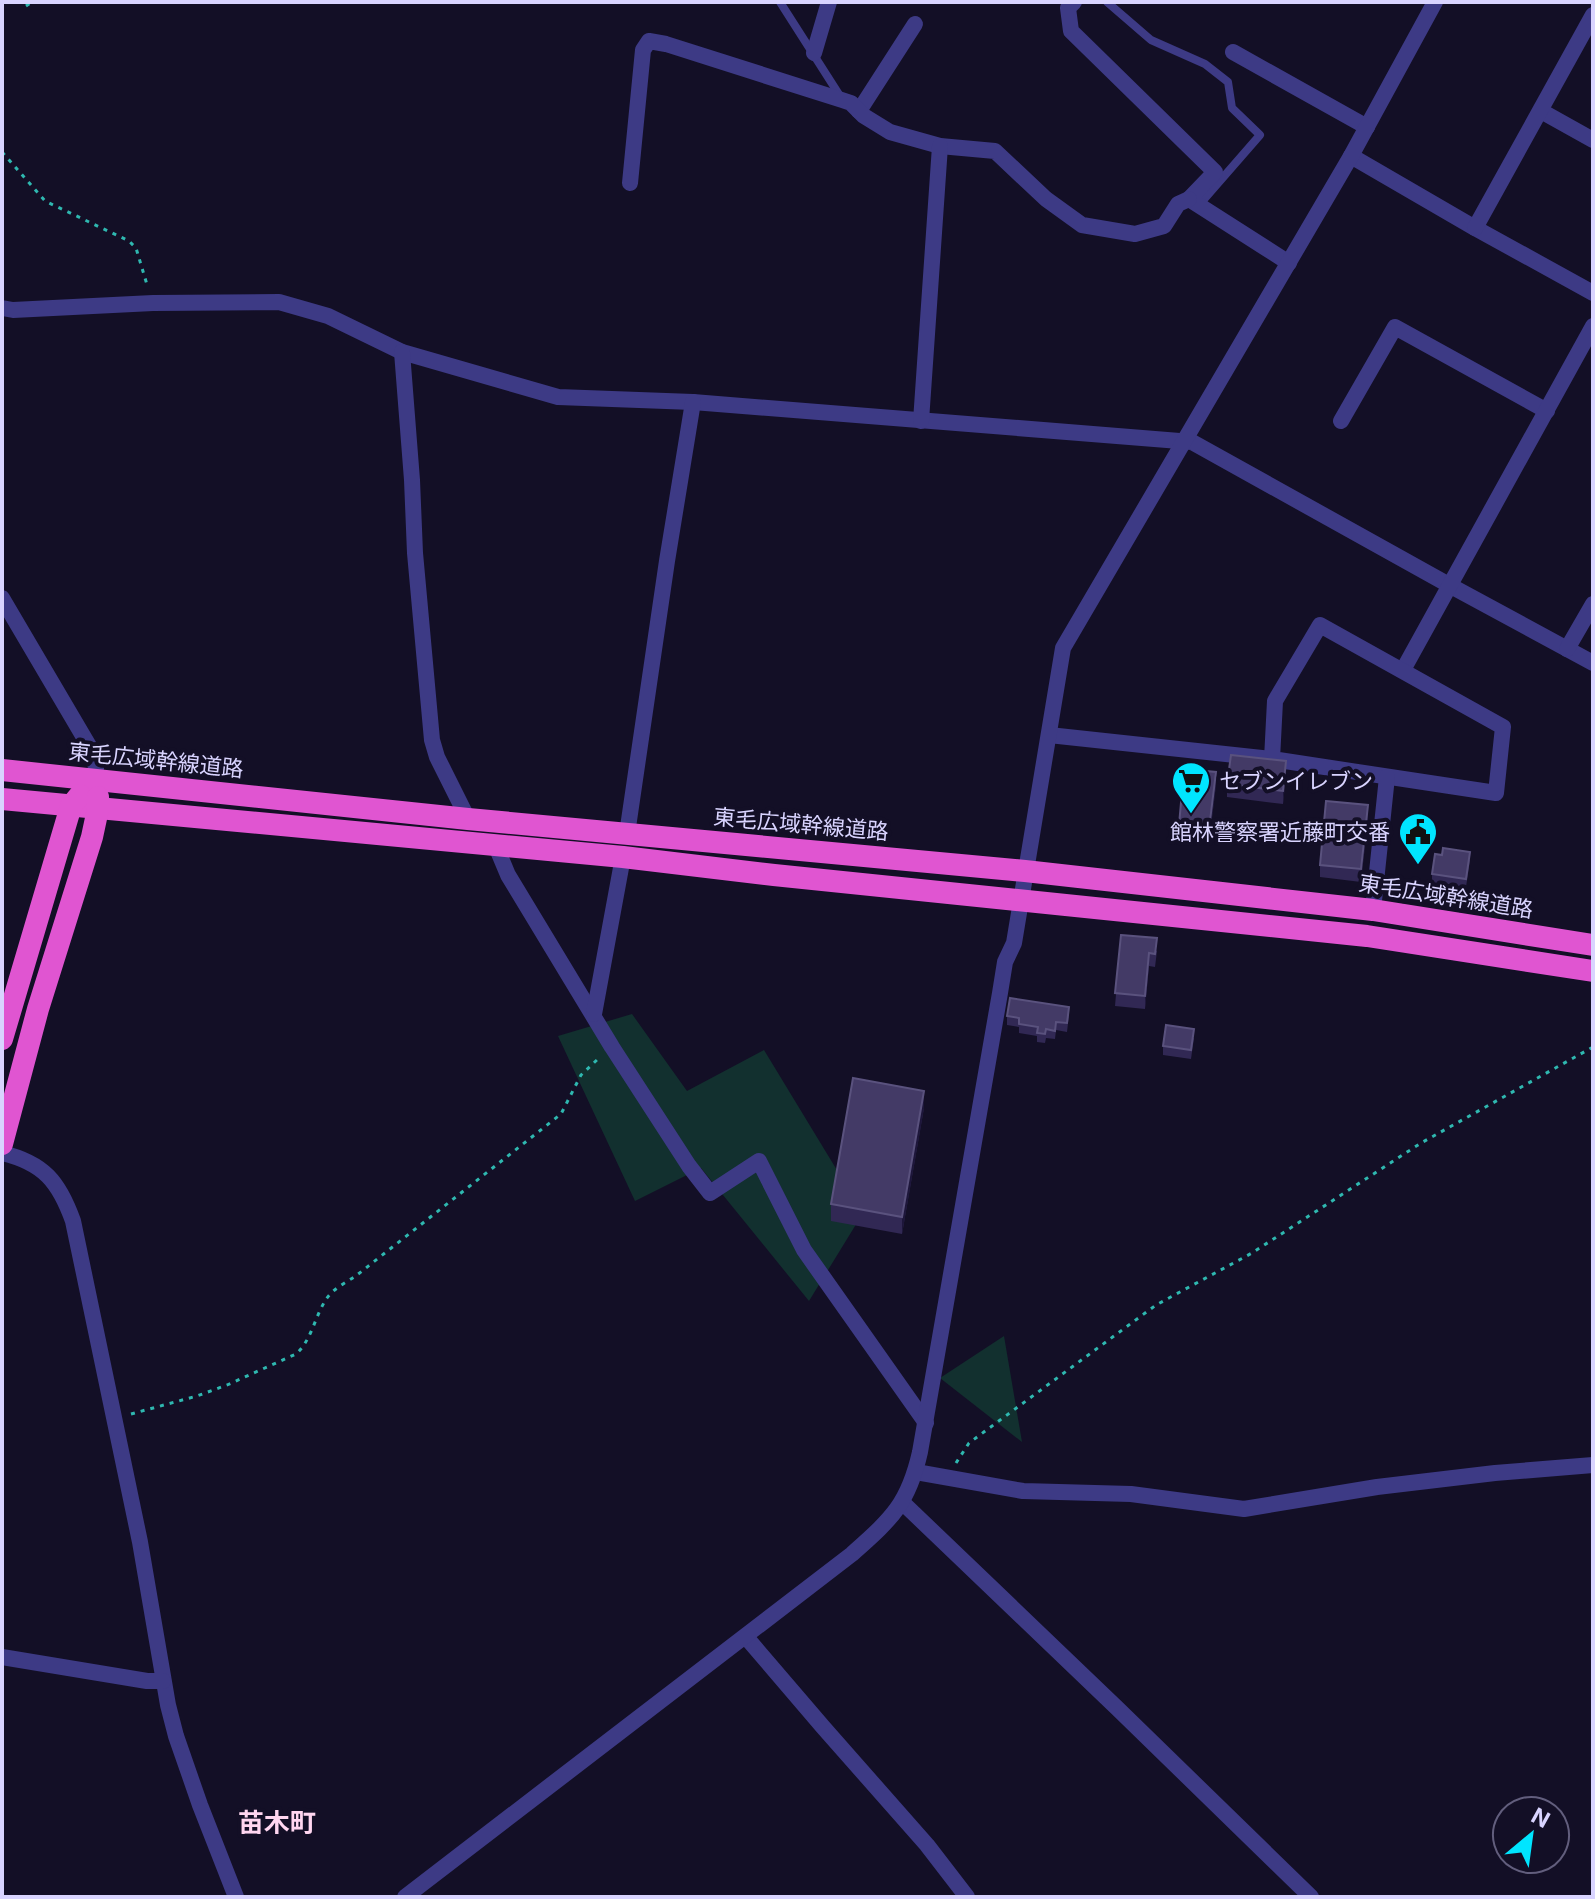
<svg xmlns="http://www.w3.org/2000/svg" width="1595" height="1899" viewBox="0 0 1595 1899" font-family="Inter,'Noto Sans JP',sans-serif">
	<rect width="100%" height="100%" fill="#130f26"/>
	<!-- green -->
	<g fill="#12302f">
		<path d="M632 1014 687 1091 764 1050 863 1213 809 1301 701 1168 635 1201 558 1036Z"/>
		<path d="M1004 1336 1022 1442 940 1378Z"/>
	</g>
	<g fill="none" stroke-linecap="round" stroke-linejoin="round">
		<!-- path -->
		<g stroke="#2fb8b0" stroke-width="3" stroke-dasharray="4 6" stroke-linecap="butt">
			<path d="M26 6 32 2"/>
			<path d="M2 152 45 201 129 241 136 248 148 288"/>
			<path d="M131 1414 197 1396 227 1385 296 1354C312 1340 315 1315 327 1298 334 1288 347 1282 357 1275L561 1114 581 1075 600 1057"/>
			<path d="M956 1463 969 1443 1156 1305 1252 1253 1421 1143 1593 1047"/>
		</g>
		<!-- service -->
		<g stroke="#3d3a85" stroke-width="8">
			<path d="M780 2 840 96"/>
			<path d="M1107 2 1151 40 1205 64 1228 82 1232 108 1260 135 1199 205"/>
		</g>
		<!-- minor -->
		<g stroke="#3d3a85" stroke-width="16">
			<path d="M1074 2 1068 8 1071 31 1215 172 1189 199 1289 263"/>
			<path d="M1233 52 1367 127"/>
			<path d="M814 53 829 2"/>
			<path d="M859 111 915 24"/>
			<path d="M1541 111 1593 140"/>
			<path d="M1351 156 1475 228 1593 293"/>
			<path d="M630 183 643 50 649 41 666 44 842 100 851 103 864 116 890 132 940 146 995 151 1046 199 1082 225 1135 234 1164 226 1178 204 1189 199"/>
			<path d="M1475 228 1593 15"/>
			<path d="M2 308 13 310 153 303 279 302 328 316 402 352 558 397 693 402 1192 442 1449 585 1593 663"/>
			<path d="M402 352 412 480 415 553 432 740 437 757 468 819"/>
			<path d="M921 421 940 146"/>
			<path d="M1341 421 1395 327 1547 411"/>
			<path d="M2 598 92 751 96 768 95 780"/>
			<path d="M1567 649 1593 604"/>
			<path d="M1403 670 1593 326"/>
			<path d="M1049 735 1272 759 1496 793 1503 727 1320 625 1275 701 1272 759"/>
			<path d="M627 834 667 561 693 402"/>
			<path d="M495 844 508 875 612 1047 689 1166 710 1193 759 1161 804 1250 926 1423"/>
			<path d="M1373 910 1387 777"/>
			<path d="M594 1014 623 857"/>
			<path d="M2 1153C44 1163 59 1182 73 1221L140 1542 168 1705 176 1736 200 1805 236 1897"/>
			<path d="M916 1472 1023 1491 1131 1494 1244 1509 1377 1487 1495 1473 1593 1465"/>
			<path d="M903 1503 1117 1708 1311 1897"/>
			<path d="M746 1637 823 1727 927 1845 967 1897"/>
			<path d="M2 1657 147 1681H163"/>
			<path d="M405 1897 852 1554C891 1519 908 1505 920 1452L1000 993 1005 962 1014 943 1063 648 1351 156 1435 2"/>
		</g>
		<!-- trunk -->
		<g stroke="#e055d1" stroke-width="22">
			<path d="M2 770 468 819 1025 871 1373 910 1593 945"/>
			<path d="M2 799 623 857 774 875 1367 936 1593 971"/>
			<path d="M2 1039 71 806 80 795"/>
			<path d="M2 1144 38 1009 92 837 98 809V797"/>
		</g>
	</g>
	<!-- wall -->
	<g fill="#312854">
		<path d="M1286 774 1283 804 1227 797V784Z"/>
		<path d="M1216 785 1209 842 1179 838V825Z"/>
		<path d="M1368 818 1361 882 1320 877V865Z"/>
		<path d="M1442 855 1470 860 1466 887 1432 882V874Z"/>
		<path d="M1121 935 1157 951 1155 967 1149 966 1145 1009 1115 1006Z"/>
		<path d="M1069 1015 1067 1032 1056 1030 1055 1039 1046 1038 1045 1043 1037 1042V1036L1019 1033V1027L1007 1025V1016Z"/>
		<path d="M1194 1038 1191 1059 1163 1055V1046Z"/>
		<path d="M924 1108 902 1234 831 1221V1204Z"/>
	</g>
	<!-- shaded-wall -->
	<g fill="#1d163a">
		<path d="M1286 761V774L1283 804V791Z"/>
		<path d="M1216 772V785L1209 842V829Z"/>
		<path d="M1368 805V818L1361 882V869Z"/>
		<path d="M1149 953V966L1145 1009V996Z"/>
		<path d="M924 1091V1108L902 1234V1217Z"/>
	</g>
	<!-- building -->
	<g fill="#433a66" stroke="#5a527e" stroke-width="2">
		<path d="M1231 755 1286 761 1283 791 1227 784Z"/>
		<path d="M1184 769 1216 772 1209 829 1179 825Z"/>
		<path d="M1326 801 1368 805 1361 869 1320 865Z"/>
		<path d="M1443 848 1470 852 1466 879 1432 874 1435 854 1442 855Z"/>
		<path d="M1121 935 1157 938 1155 954 1149 953 1145 996 1115 993Z"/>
		<path d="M1010 998 1069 1007 1067 1023 1056 1022 1055 1031 1046 1029 1045 1034 1037 1033 1038 1027 1019 1024V1018L1007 1016Z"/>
		<path d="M1166 1025 1194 1029 1191 1050 1163 1046Z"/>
		<path d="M853 1078 924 1091 902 1217 831 1204Z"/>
	</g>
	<!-- icons -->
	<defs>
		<symbol id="supermarket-pin" viewBox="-11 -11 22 30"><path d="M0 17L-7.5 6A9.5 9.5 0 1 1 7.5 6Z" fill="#00e5ff" stroke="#130f26"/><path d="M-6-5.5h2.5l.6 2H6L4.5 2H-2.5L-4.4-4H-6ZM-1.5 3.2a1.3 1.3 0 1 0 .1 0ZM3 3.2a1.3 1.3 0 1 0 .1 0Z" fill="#111"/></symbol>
		<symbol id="civic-pin" viewBox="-11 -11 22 30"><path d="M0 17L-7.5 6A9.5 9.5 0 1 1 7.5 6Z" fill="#00e5ff" stroke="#130f26"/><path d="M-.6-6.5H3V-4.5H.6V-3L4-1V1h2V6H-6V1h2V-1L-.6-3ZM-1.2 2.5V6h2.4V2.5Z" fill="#111"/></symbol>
	</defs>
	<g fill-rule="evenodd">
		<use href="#supermarket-pin" x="1169" y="759" width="44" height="60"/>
		<use href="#civic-pin" x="1396" y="810" width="44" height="60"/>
	</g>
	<g text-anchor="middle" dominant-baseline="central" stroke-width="8" stroke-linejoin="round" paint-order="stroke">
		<!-- street labels -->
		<g font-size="22" fill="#d9d4ff" stroke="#130f26">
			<text transform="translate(156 760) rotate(6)">東毛広域幹線道路</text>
			<text transform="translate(801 824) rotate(5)">東毛広域幹線道路</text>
			<text transform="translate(1446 896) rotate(9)">東毛広域幹線道路</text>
		</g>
		<!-- poi labels -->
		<g font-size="22" fill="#d9d4ff" stroke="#130f26" text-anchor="start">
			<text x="1219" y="781">セブンイレブン</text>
			<text x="1390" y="832" text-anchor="end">館林警察署近藤町交番</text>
		</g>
		<!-- quarter labels -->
		<g font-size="26" font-weight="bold" fill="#ffd6f0" stroke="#130f26">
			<text x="277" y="1822">苗木町</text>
		</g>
	</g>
	<!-- border -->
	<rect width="1595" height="1899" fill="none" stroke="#d9d4ff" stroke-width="8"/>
	<!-- north arrow -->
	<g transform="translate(1531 1835) rotate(29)"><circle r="38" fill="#130f26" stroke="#625e7d" stroke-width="2"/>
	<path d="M0-6L14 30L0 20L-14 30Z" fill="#00e5ff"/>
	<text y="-12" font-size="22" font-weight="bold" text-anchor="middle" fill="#d9d4ff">N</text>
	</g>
</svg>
